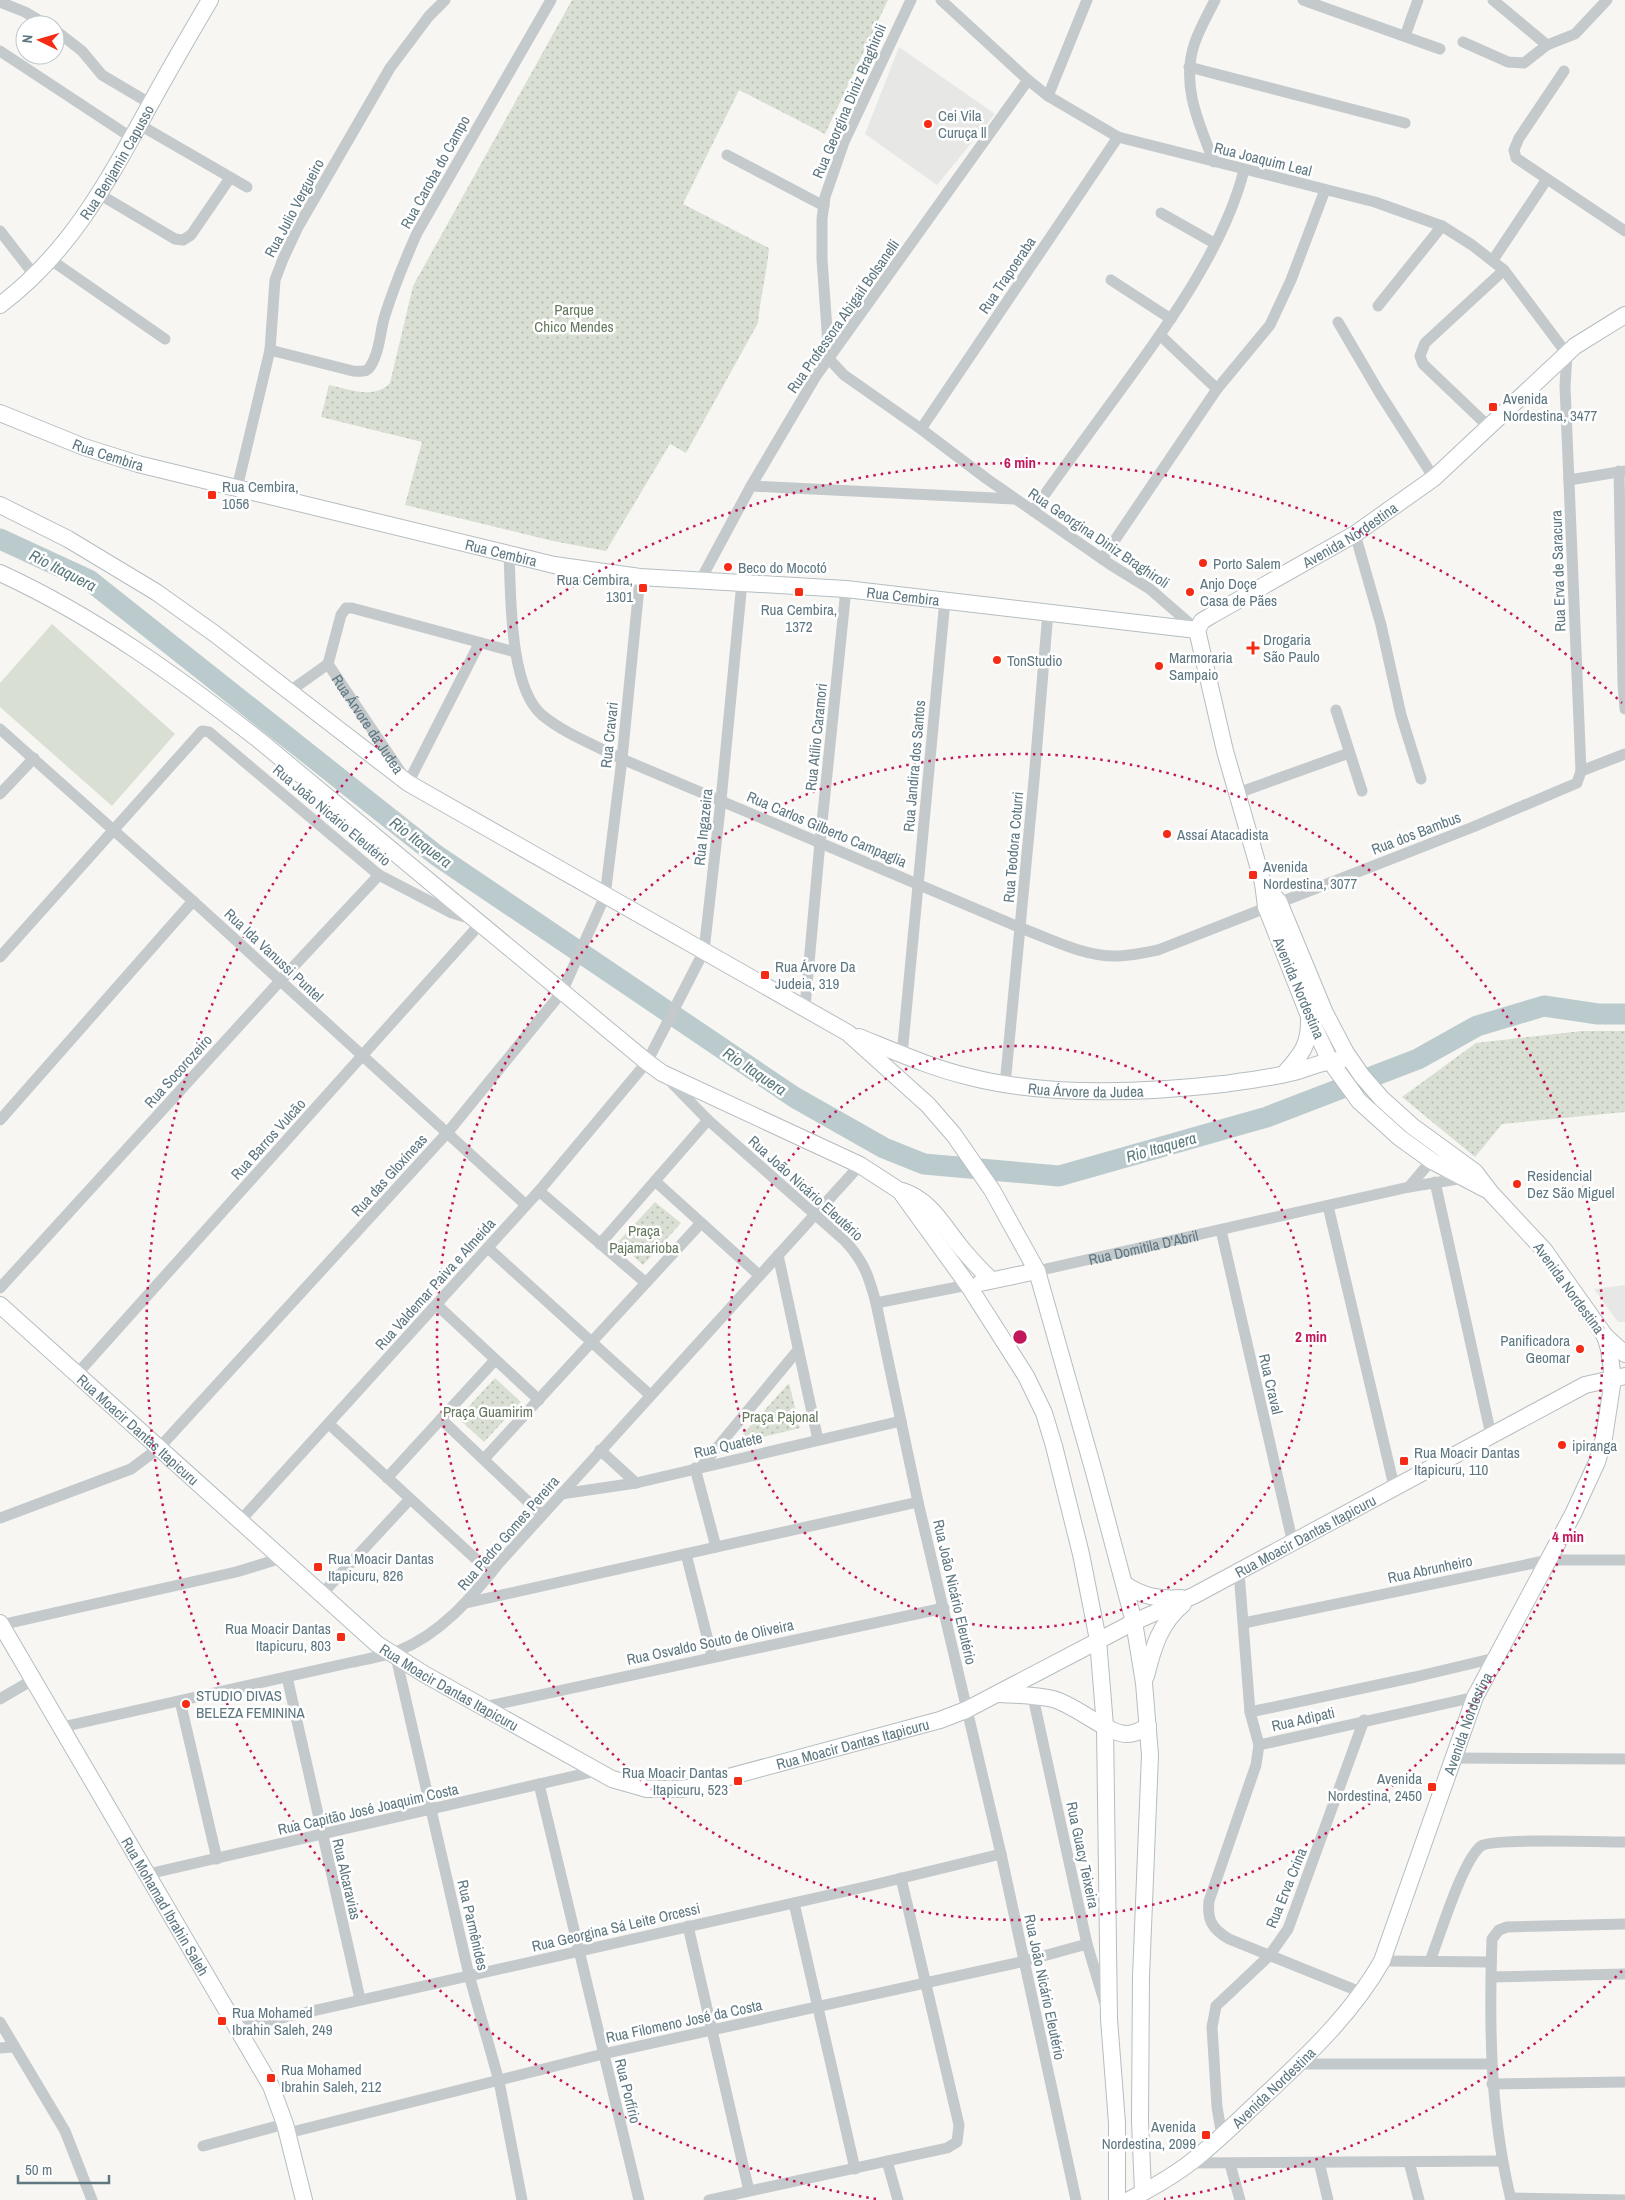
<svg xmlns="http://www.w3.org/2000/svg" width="1625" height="2200" viewBox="0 0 1625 2200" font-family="'Archivo Narrow',sans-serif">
	<defs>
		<pattern id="park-dots" width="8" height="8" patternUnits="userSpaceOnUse" patternTransform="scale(1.25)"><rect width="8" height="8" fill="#d9dfd3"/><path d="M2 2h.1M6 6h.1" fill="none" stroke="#b3bab1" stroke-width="1.8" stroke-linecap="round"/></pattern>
	</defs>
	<rect width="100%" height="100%" fill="#f7f6f3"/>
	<!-- built -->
	<g fill="#e7e8e6">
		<path d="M899 47 995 114 937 185 865 134Z"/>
		<path d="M1625 1285V1322H1618L1594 1289Z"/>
	</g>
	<!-- park -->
	<g fill="url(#park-dots)">
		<path d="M572 0H888L825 134 739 90 683 204 769 248C767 273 760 298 758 323L686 453 670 444 606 551 553 541 405 505 422 442 321 417 329 385C349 389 374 400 390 383L413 286Z"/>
		<path d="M1582 1031H1625V1112L1502 1124 1475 1157 1402 1097 1476 1043Z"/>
		<path d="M655 1202 681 1223 643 1265 618 1242Z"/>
		<path d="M495 1378 521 1402 484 1442 458 1418Z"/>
		<path d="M789 1383 800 1428 734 1444Z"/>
	</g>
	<!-- pitch -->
	<path fill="#d9dfd3" d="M52 624 175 734 112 806 0 707V683Z"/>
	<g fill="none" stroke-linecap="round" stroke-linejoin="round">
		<!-- river -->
		<path stroke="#bbcbcd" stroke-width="21" d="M0 539 89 580 436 855 794 1097 884 1148 924 1164 1059 1176 1267 1117 1418 1059 1477 1026 1544 1006 1598 1014H1625"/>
		<defs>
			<g id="secondary">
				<path id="s3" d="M0 305C71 252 109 179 151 103 170 68 190 34 210 0"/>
				<path id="s4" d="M0 413 84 447 138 464 554 565 640 577 846 589 1197 630"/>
				<path d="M0 505 68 539 156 592 215 634 408 783 848 1033 928 1105 954 1135 992 1190 1037 1271 1094 1472 1134 1622 1144 1683 1150 1755 1141 1977 1140 2121 1143 2192"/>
				<path d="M0 573C94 616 178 677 259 740L647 1062 662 1073 860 1165 900 1191 968 1285 1026 1376 1044 1413 1054 1446 1081 1554 1098 1640 1105 1726 1109 2019 1117 2123V2200"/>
				<path id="s5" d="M859 1037C896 1052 932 1068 970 1077 1048 1097 1143 1093 1223 1084 1246 1081 1271 1078 1294 1072 1309 1068 1325 1060 1341 1060"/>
				<path d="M1284 1074C1301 1055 1310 1045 1309 1017"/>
				<path id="s6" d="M1485 1189 1432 1161 1400 1138 1359 1101 1330 1061 1309 1016 1266 907 1263 883 1225 751 1197 630 1202 621 1212 615 1355 534 1434 478 1575 346 1625 315"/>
				<path d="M902 1191C929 1199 943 1225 959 1245 969 1258 980 1269 991 1280"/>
				<path d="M980 1283 1037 1271"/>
				<path id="s7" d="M0 1305 377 1644 424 1674 612 1779 647 1789H684L940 1720 966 1710 1134 1622 1195 1595 1585 1385 1625 1376"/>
				<path d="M1605 1336 1625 1354"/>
				<path d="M1124 1584C1142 1596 1159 1600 1181 1598"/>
				<path id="s8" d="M0 1623 271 2086 285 2124 304 2200"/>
				<path d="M1146 1676C1153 1648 1160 1623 1183 1604"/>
				<path d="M999 1694C1017 1695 1036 1695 1053 1699 1076 1705 1107 1734 1127 1734 1135 1734 1142 1730 1148 1726"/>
				<path id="s9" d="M1129 2200C1150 2189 1172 2177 1191 2162 1216 2143 1239 2120 1262 2098 1306 2057 1352 2014 1382 1961L1475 1697 1573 1514 1597 1462 1604 1438 1613 1379 1609 1349 1605 1336 1544 1250 1491 1193 1475 1172 1412 1126 1382 1099 1362 1076 1346 1053 1325 1013 1279 902 1263 883"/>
			</g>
		</defs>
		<!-- secondary casing -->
		<use href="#secondary" stroke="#b5bdc0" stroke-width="18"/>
		<!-- street -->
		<g stroke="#c4c9cc" stroke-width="11">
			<path d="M911 0 844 142 825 197 822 219V259L829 359 844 375 921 429 987 479 1111 565 1150 589 1197 630"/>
			<path d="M1303 0 1440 49"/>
			<path d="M1493 0 1547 45"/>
			<path d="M0 2 25 12 47 25"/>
			<path d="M55 30 82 51 102 75 151 104"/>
			<path d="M1405 36 1418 0"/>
			<path d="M1463 42 1508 62 1524 63 1547 45 1575 34 1607 0"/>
			<path d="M0 51 132 138"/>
			<path d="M1189 67 1405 123"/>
			<path d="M1564 71 1519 138 1514 150 1516 158 1625 231"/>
			<path d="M1048 96 1087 0"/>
			<path d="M140 125 247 187"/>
			<path d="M727 155 824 206"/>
			<path d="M1214 162C1199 124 1180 84 1195 42 1200 28 1208 14 1215 0"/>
			<path d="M99 194 175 239 183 240 191 235 230 178"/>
			<path d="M1161 213 1214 243"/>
			<path d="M0 231 35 276"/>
			<path d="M51 260 165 339"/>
			<path d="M1493 260 1547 179"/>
			<path d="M1111 280 1171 319"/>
			<path d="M1378 306 1442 226"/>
			<path d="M1338 322 1379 392 1434 478"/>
			<path d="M1160 335 1217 389"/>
			<path d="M270 350 353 371C360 371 366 373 370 367 380 352 380 331 385 315 394 287 405 260 417 233L551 0"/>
			<path d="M1489 427 1423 364 1420 356 1425 343 1504 270"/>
			<path d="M921 429 1118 137"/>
			<path d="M1619 471 1623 684 1625 709"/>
			<path d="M1569 480 1625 471"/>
			<path d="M751 486 1014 499"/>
			<path d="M237 488 270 350 275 280 283 259 298 227 390 68 429 16 445 0"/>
			<path d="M1033 511C1062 470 1092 429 1122 388 1168 325 1225 246 1244 170"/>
			<path d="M1355 534 1381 625 1401 715 1421 779"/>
			<path d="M509 554C511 595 509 687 542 715 565 734 595 745 622 759L1021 928C1050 939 1083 956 1115 956 1129 956 1143 953 1158 950L1473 827 1577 783 1581 771 1565 386 1567 354 1504 270 1472 245 1442 226 1375 202 1118 137 1048 96 1028 80 941 0"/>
			<path d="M1102 559 1217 389 1270 325 1291 280 1325 190"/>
			<path d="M700 581 751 486 816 376 1028 80"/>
			<path id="s1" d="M328 664 408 783 479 644"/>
			<path d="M290 691 328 664 341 615 346 608H352L515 652"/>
			<path d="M1336 710 1362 791"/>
			<path d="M0 729 193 901 526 1205"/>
			<path d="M1581 771 1625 754"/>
			<path d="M1238 793 1349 753"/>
			<path d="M0 794 34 758"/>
			<path d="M0 957 202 731 209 732 379 875 452 913 465 917 472 916"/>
			<path d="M805 1007 820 842 846 589"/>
			<path d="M902 1055 945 600"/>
			<path d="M669 1080 708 1120 845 1241C864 1261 869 1277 876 1303L918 1502 1001 1854 1076 2200"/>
			<path d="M1005 1085 1034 780 1048 612"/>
			<path d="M0 1120 193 901"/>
			<path d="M655 1181 759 1275"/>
			<path d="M1435 1182 1491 1435"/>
			<path d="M1409 1187 1435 1156"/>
			<path d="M539 1191 646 1283"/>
			<path d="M1328 1206 1394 1486"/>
			<path d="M1221 1230 1293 1544"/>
			<path d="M600 1244 708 1120"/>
			<path d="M488 1248 650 1395"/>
			<path d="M778 1255 818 1440"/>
			<path id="s2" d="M1037 1271 1409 1187 1464 1178"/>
			<path d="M0 1288 280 981 379 875"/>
			<path d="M876 1303 968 1285"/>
			<path d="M437 1305 539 1400"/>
			<path d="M77 1374 481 923"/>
			<path d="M441 1419 542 1515"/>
			<path d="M329 1424 491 1573"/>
			<path d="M600 1450 636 1483"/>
			<path d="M484 1459 701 1223"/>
			<path d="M701 1467 798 1350"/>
			<path d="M695 1468 716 1547"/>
			<path d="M387 1478 495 1360"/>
			<path d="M561 1494 636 1483 901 1421"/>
			<path d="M0 1518 131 1469 159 1448 448 1132 562 992 605 896 622 759 640 577"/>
			<path d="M240 1521 539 1191 647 1062 704 951 721 800 742 582"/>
			<path d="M686 1554 712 1656"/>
			<path d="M1239 1572 1250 1712 1259 1745 1256 1765 1209 1901C1207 1920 1212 1929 1229 1939L1363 1993"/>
			<path d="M322 1594 410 1499"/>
			<path d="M466 1603 918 1502"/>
			<path d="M1244 1623 1549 1560H1625"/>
			<path d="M1 1625 236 1572 282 1558"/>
			<path d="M396 1657 469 1975 499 2081 522 2200"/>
			<path d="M287 1677 360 1999"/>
			<path d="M1033 1697 1087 1944 1105 2004"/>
			<path d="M0 1699 34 1679"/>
			<path d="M180 1701 217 1859"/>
			<path d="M484 1707 944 1608"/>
			<path d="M1250 1712 1415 1677 1495 1658"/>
			<path d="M62 1727 353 1662C368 1659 384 1656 398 1651 441 1634 471 1598 499 1563L860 1165"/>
			<path d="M1259 1745 1475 1697"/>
			<path d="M1455 1758 1625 1759"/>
			<path d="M539 1784 639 2200"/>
			<path d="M148 1874 596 1771"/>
			<path d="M794 1903 855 2169"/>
			<path d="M688 1926 749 2191"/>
			<path d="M1382 1961 1491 1962"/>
			<path d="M1430 1961C1440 1936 1462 1861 1481 1846 1491 1838 1604 1842 1625 1842"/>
			<path d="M1491 1977 1625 1974"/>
			<path d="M0 2022 65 2131 92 2200"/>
			<path d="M237 2028 869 1886 1001 1854"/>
			<path d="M0 2048 13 2047"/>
			<path d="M1298 2064H1491"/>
			<path d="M1492 2084 1625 2082"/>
			<path d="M288 2133 603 2054 1025 1961 1087 1944"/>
			<path d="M1222 2136 1217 2107 1212 2027 1216 2006 1269 1956 1288 1929 1364 1720"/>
			<path d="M203 2146 285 2124"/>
			<path d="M887 2161 898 2200"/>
			<path d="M1319 2162 1328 2200"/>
			<path d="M1409 2162 1419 2200"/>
			<path d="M1190 2163 1501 2161"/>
			<path d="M1230 2164 1240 2200"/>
			<path d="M1511 2198 1624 2200"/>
			<path d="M709 2200 947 2148 957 2142 959 2125 901 1878"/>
			<path d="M1511 2200C1490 2114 1489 2027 1492 1939L1499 1930 1507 1927 1625 1924"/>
		</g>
		<!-- secondary -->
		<use href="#secondary" stroke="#fff" stroke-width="16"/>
	</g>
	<!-- distance rings -->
	<g fill="none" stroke="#c2185b" stroke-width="2.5" stroke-dasharray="2.5 5">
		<circle cx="1020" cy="1337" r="291"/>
		<circle cx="1020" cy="1337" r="583"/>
		<path d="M1622 1971A874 874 0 0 1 1164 2199M876 2199A874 874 0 1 1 1622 703"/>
	</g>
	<!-- markers -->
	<g fill="#f52b15" stroke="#fff" stroke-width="2">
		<circle cx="928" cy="124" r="5"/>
		<rect x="1488" y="402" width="10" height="10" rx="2.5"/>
		<rect x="207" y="490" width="10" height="10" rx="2.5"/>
		<circle cx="1203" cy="563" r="5"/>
		<circle cx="728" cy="567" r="5"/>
		<rect x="638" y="583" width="10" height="10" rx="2.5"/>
		<rect x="794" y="587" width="10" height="10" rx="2.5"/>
		<circle cx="1190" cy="592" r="5"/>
		<path d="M1250.5 640.5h5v5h5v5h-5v5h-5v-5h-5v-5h5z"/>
		<circle cx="997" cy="660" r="5"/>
		<circle cx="1159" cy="666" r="5"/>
		<circle cx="1167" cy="834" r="5"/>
		<rect x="1248" y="870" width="10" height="10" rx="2.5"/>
		<rect x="760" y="970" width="10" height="10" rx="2.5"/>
		<circle cx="1517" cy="1184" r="5"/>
		<circle cx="1580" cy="1349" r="5"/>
		<circle cx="1562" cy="1445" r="5"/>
		<rect x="1399" y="1456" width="10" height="10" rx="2.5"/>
		<rect x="313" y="1562" width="10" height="10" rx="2.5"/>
		<rect x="336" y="1632" width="10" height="10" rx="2.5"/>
		<circle cx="186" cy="1704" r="5"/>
		<rect x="733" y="1776" width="10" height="10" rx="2.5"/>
		<rect x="1427" y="1782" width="10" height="10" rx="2.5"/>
		<rect x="217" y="2016" width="10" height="10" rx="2.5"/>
		<rect x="266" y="2073" width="10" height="10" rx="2.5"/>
		<rect x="1201" y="2130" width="10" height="10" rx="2.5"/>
	</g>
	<g text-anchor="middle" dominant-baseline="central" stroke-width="5" stroke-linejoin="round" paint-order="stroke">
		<!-- street labels -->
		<g font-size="15" fill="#5e7781" stroke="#fff">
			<text transform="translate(849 101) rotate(-67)">Rua Georgina Diniz Braghiroli</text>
			<text transform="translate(1263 159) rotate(14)">Rua Joaquim Leal</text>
			<text stroke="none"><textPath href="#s3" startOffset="186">Rua Benjamin Capusso</textPath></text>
			<text transform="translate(435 172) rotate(-61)">Rua Caroba do Campo</text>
			<text transform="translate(294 208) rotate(-62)">Rua Julio Vergueiro</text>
			<text transform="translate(1007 275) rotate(-56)">Rua Trapoeraba</text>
			<text transform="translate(843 316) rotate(-55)">Rua Professora Abigail Bolsanelli</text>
			<text stroke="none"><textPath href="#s4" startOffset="116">Rua Cembira</textPath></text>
			<text stroke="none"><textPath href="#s6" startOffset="838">Avenida Nordestina</textPath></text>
			<text transform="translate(1099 538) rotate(34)">Rua Georgina Diniz Braghiroli</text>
			<text stroke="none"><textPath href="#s4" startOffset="521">Rua Cembira</textPath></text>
			<text transform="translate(1558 571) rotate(-92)">Rua Erva de Saracura</text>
			<text stroke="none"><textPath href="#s4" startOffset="926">Rua Cembira</textPath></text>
			<text stroke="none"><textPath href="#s1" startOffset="72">Rua Árvore da Judea</textPath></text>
			<text transform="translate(609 735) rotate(-84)">Rua Cravari</text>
			<text transform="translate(816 737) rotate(-84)">Rua Atílio Caramori</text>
			<text transform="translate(914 766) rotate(-85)">Rua Jandira dos Santos</text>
			<text transform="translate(332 815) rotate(40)">Rua João Nicário Eleutério</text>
			<text transform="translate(703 827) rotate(-84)">Rua Ingazeira</text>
			<text transform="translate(827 829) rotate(23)">Rua Carlos Gilberto Campaglia</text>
			<text transform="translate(1416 833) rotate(-21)">Rua dos Bambus</text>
			<text transform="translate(1013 847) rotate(-85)">Rua Teodora Coturri</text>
			<text transform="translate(274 955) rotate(43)">Rua Ida Vanussi Puntel</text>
			<text transform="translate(1299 988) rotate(67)">Avenida Nordestina</text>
			<text transform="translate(178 1071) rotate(-48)">Rua Socorozeiro</text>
			<text stroke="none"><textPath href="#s5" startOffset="235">Rua Árvore da Judea</textPath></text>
			<text transform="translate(268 1139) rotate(-48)">Rua Barros Vulcão</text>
			<text transform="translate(389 1175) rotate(-48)">Rua das Gloxíneas</text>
			<text transform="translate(806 1188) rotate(42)">Rua João Nicário Eleutério</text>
			<text stroke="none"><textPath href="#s2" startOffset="109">Rua Domitila D'Abril</textPath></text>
			<text transform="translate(435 1284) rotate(-48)">Rua Valdemar Paiva e Almeida</text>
			<text transform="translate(1569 1288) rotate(54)">Avenida Nordestina</text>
			<text transform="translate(1271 1384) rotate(77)">Rua Craval</text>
			<text stroke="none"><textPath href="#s7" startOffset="186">Rua Moacir Dantas Itapicuru</textPath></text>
			<text transform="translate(728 1445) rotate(-13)">Rua Quatete</text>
			<text transform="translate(508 1533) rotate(-49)">Rua Pedro Gomes Pereira</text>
			<text stroke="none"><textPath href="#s7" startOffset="1526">Rua Moacir Dantas Itapicuru</textPath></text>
			<text transform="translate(1430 1569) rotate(-12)">Rua Abrunheiro</text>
			<text transform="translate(955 1592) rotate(77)">Rua João Nicário Eleutério</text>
			<text transform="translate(710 1642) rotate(-12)">Rua Osvaldo Souto de Oliveira</text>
			<text stroke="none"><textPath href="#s7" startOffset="591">Rua Moacir Dantas Itapicuru</textPath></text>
			<text transform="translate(1303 1719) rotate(-13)">Rua Adipati</text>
			<text stroke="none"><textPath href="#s9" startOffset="604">Avenida Nordestina</textPath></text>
			<text stroke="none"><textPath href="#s7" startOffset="1026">Rua Moacir Dantas Itapicuru</textPath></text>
			<text transform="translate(368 1809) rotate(-13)">Rua Capitão José Joaquim Costa</text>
			<text transform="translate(1083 1855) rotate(78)">Rua Guacy Teixeira</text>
			<text transform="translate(347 1879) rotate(77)">Rua Alcaravias</text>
			<text transform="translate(1286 1888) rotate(-68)">Rua Erva Crina</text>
			<text stroke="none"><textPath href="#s8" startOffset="328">Rua Mohamad Ibrahin Saleh</textPath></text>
			<text transform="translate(473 1925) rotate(77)">Rua Parmênides</text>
			<text transform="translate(616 1927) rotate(-13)">Rua Georgina Sá Leite Orcessi</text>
			<text transform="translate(1045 1987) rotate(78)">Rua João Nicário Eleutério</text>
			<text transform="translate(684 2021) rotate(-12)">Rua Filomeno José da Costa</text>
			<text stroke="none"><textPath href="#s9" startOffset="184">Avenida Nordestina</textPath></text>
			<text transform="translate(628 2091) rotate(76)">Rua Porfírio</text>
		</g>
		<!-- poi labels -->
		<g font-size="15" fill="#5e7781" stroke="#fff" text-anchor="start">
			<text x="938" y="115">Cei Vila<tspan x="938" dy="17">Curuça ll</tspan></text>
			<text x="1503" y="398">Avenida<tspan x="1503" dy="17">Nordestina, 3477</tspan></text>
			<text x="222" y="486">Rua Cembira,<tspan x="222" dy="17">1056</tspan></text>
			<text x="1213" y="563">Porto Salem</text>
			<text x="738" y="567">Beco do Mocotó</text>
			<text x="633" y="579" text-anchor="end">Rua Cembira,<tspan x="633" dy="17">1301</tspan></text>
			<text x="1200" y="583">Anjo Doçe<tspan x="1200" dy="17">Casa de Pães</tspan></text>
			<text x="799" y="609" text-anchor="middle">Rua Cembira,<tspan x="799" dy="17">1372</tspan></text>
			<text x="1263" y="639">Drogaria<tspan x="1263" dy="17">São Paulo</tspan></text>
			<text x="1169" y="657">Marmoraria<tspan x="1169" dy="17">Sampaio</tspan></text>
			<text x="1007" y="660">TonStudio</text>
			<text x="1177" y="834">Assaí Atacadista</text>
			<text x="1263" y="866">Avenida<tspan x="1263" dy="17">Nordestina, 3077</tspan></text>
			<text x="775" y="966">Rua Árvore Da<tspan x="775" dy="17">Judeia, 319</tspan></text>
			<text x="1527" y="1175">Residencial<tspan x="1527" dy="17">Dez São Miguel</tspan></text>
			<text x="1570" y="1340" text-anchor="end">Panificadora<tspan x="1570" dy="17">Geomar</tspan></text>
			<text x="1572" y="1445">ipiranga</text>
			<text x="1414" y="1452">Rua Moacir Dantas<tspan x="1414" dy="17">Itapicuru, 110</tspan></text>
			<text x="328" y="1558">Rua Moacir Dantas<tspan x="328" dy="17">Itapicuru, 826</tspan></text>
			<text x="331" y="1628" text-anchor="end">Rua Moacir Dantas<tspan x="331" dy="17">Itapicuru, 803</tspan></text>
			<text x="196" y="1695">STUDIO DIVAS<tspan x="196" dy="17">BELEZA FEMININA</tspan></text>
			<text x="728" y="1772" text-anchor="end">Rua Moacir Dantas<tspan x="728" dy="17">Itapicuru, 523</tspan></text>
			<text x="1422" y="1778" text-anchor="end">Avenida<tspan x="1422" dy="17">Nordestina, 2450</tspan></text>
			<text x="232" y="2012">Rua Mohamed<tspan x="232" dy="17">Ibrahin Saleh, 249</tspan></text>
			<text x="281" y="2069">Rua Mohamed<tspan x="281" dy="17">Ibrahin Saleh, 212</tspan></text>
			<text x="1196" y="2126" text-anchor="end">Avenida<tspan x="1196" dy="17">Nordestina, 2099</tspan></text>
		</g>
		<!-- park labels -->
		<g font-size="15" fill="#66785e" stroke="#fff">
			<text x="574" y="309">Parque<tspan x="574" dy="17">Chico Mendes</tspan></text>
			<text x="644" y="1230">Praça<tspan x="644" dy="17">Pajamarioba</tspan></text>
			<text x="488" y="1411">Praça Guamirim</text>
			<text x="780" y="1416">Praça Pajonal</text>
		</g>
		<!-- water labels -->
		<g font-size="16" font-style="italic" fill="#59787c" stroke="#fff">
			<text transform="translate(63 570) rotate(27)">Rio Itaquera</text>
			<text transform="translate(421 842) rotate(37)">Rio Itaquera</text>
			<text transform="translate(755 1071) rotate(34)">Rio Itaquera</text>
			<text transform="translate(1161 1147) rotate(-16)">Rio Itaquera</text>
		</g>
	</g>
	<circle cx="1020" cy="1337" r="8" fill="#c2185b" stroke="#fff" stroke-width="2.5"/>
	<g font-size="15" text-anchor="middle" font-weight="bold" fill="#c2185b" stroke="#fff" stroke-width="5" stroke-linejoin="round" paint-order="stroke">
		<text x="1020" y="468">6 min</text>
		<text x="1311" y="1342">2 min</text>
		<text x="1568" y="1542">4 min</text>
	</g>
	<!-- north arrow -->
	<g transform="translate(40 40) rotate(275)"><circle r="24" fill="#ffffff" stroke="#bfc9cd"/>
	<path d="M0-4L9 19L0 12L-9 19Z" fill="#f52b15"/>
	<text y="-8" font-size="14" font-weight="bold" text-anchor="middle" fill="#5e7781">N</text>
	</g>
	<!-- scale -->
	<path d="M18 2175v8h91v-8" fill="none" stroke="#5e7781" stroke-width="2.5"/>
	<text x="25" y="2175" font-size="15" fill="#5e7781" stroke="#ffffff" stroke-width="4" paint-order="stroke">50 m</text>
</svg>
